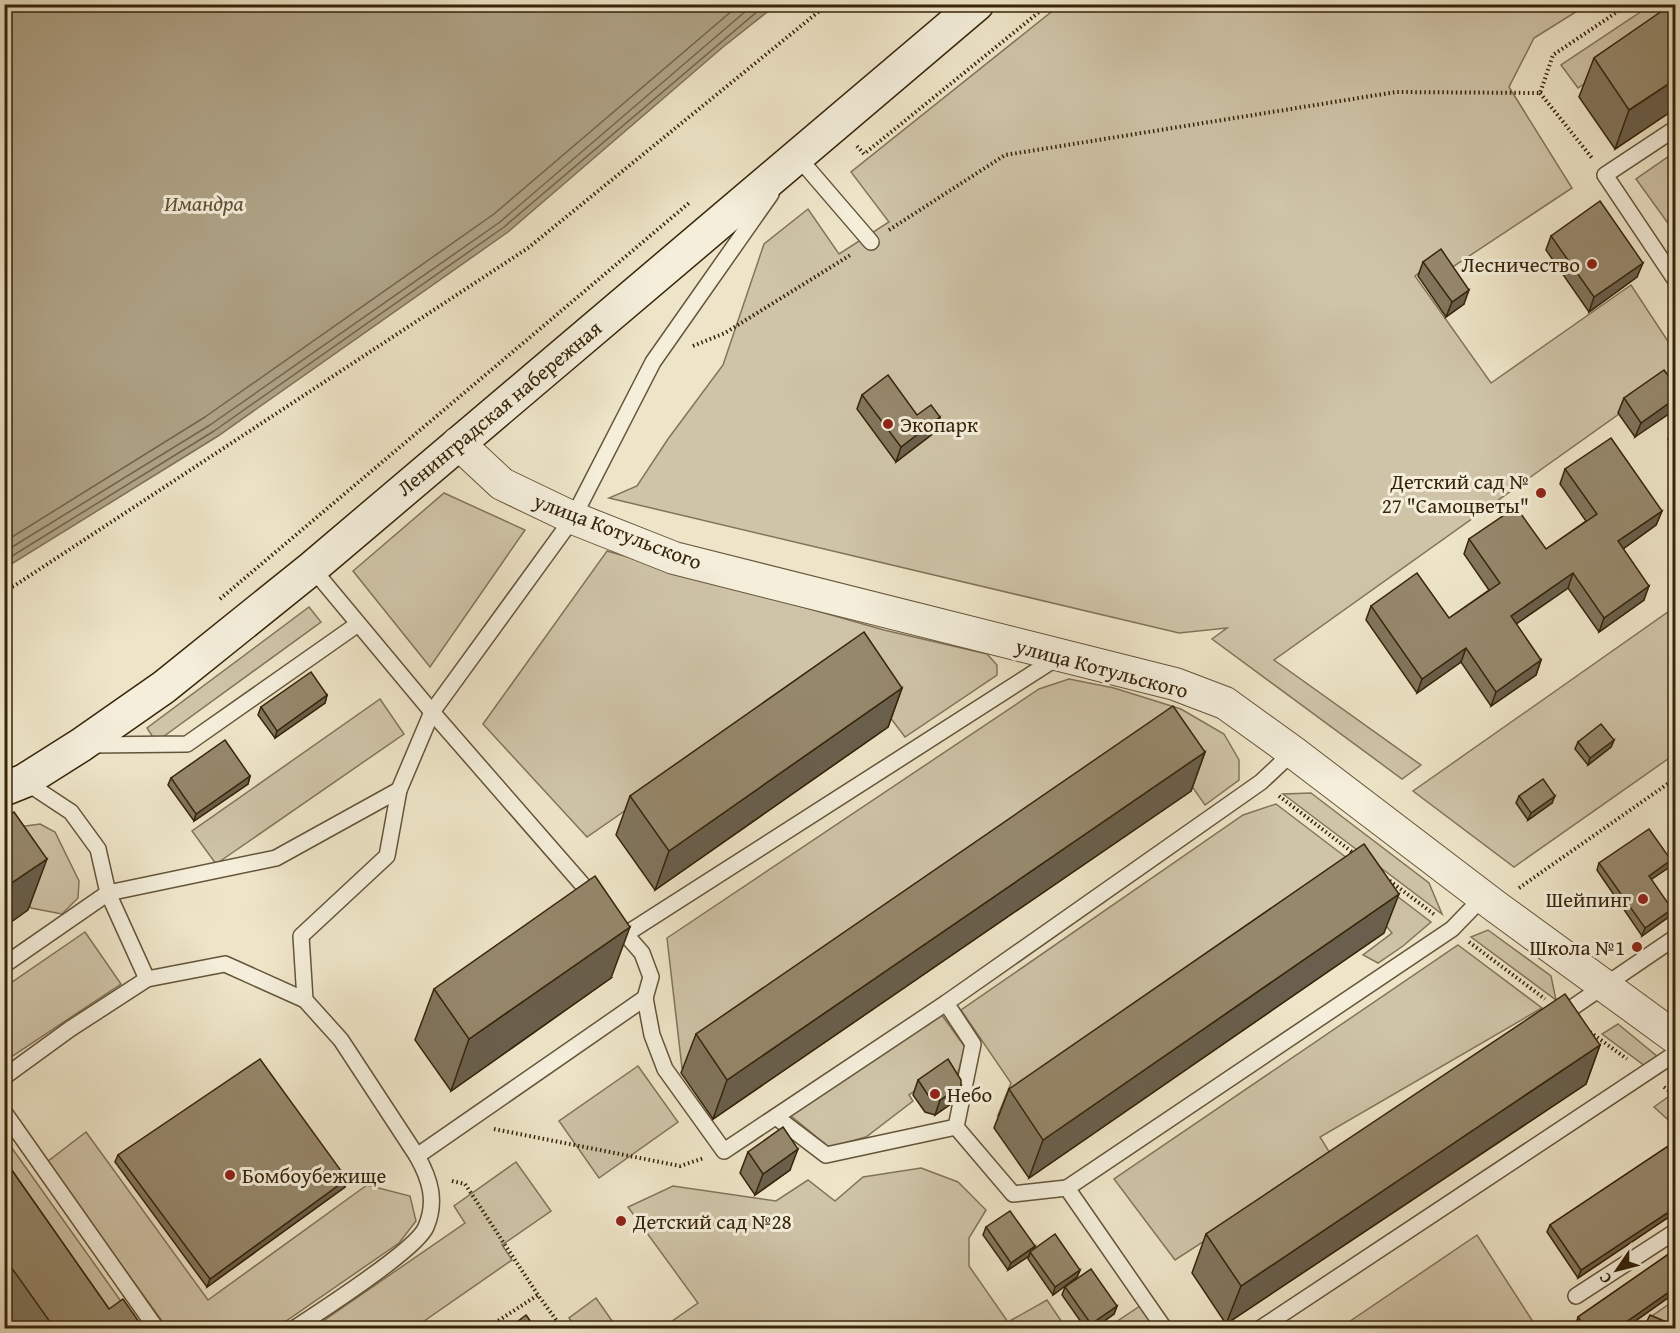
<svg xmlns="http://www.w3.org/2000/svg" width="1680" height="1333" viewBox="0 0 1680 1333" font-family="'Gentium Book Plus',serif">
	<rect width="100%" height="100%" fill="#eee5c8"/>
	<filter id="stains"><feTurbulence type="fractalNoise" baseFrequency=".00333" numOctaves="4"/><feColorMatrix values="0 0 0 0 .2 0 0 0 0 .09 0 0 0 0 .02 0 0 0 .5 -.17"/></filter>
	<radialGradient id="worn" r=".72"><stop offset=".6" stop-color="#630" stop-opacity="0"/><stop offset="1" stop-color="#630" stop-opacity=".3"/></radialGradient>
	<!-- green -->
	<g fill="#cfc4a8" stroke="#827458" stroke-width="1.5">
		<path d="M1060 5H1587L1534 38 1509 87 1572 188 1445 272 1435 261 1415 276 1491 383 1631 285 1675 352V374L1274 660 1421 765 1402 779 1212 639 1227 628 1179 633 609 498 637 486 668 439 723 365 764 244 808 209 839 254 889 222 851 172Z"/>
		<path d="M1651 5H1675V22L1578 88 1561 65Z"/>
		<path d="M1675 152V233L1636 179Z"/>
		<path d="M444 493 525 530 430 667 353 571Z"/>
		<path d="M607 551 884 630 987 654 997 665V675L905 737 845 658 587 837 483 724Z"/>
		<path d="M309 607 321 622 156 742 147 728Z"/>
		<path d="M1675 607V754L1514 867 1413 791Z"/>
		<path d="M1069 679 1114 688 1181 709 1224 734 1239 760V780L1205 805 1160 741 682 1068 667 938 1039 689Z"/>
		<path d="M380 699 404 734 216 864 192 831Z"/>
		<path d="M1311 793 1429 883 1442 914 1283 794Z"/>
		<path d="M1276 804 1431 922 1403 946 1378 963 1363 955 1392 933 1346 877 998 1115 1011 1083 961 1010 1243 815Z"/>
		<path d="M40 824 55 832 79 881 78 898 62 914 31 908 5 871 4 829Z"/>
		<path d="M1488 930 1551 976 1556 1000 1471 937Z"/>
		<path d="M85 932 121 984 5 1061V987Z"/>
		<path d="M1458 945 1542 1008 1320 1137 1333 1158 1175 1260 1114 1179Z"/>
		<path d="M941 1014 965 1047 954 1086 943 1071 909 1095 913 1101 866 1137 829 1147 791 1116Z"/>
		<path d="M1618 1024 1658 1057 1645 1066 1602 1034Z"/>
		<path d="M638 1066 678 1122 599 1178 559 1121Z"/>
		<path d="M1668 1097 1675 1103V1126L1654 1107Z"/>
		<path d="M86 1132 208 1300 367 1185 410 1196 416 1221 399 1243 276 1328H167L47 1162Z"/>
		<path d="M4 1137 140 1328H86L5 1212Z"/>
		<path d="M516 1162 551 1211 502 1245 512 1260 414 1328H313L465 1223 454 1206Z"/>
		<path d="M921 1168 958 1182 986 1210 969 1238V1266L1008 1322 1047 1300 1066 1328H662L698 1303 628 1207 673 1186 776 1201 808 1180 835 1201 863 1177Z"/>
		<path d="M1477 1235 1537 1328H1340Z"/>
		<path d="M596 1298 617 1328H576L569 1318Z"/>
		<path d="M1675 1300V1327L1652 1316Z"/>
		<path d="M1140 1306 1157 1328H1107Z"/>
	</g>
	<!-- water -->
	<path fill="#afa387" stroke="#7f7055" stroke-width="1.5" d="M5 4H776V5L723 47 508 232 218 436 5 568Z"/>
	<g fill="none" stroke-linecap="round" stroke-linejoin="round">
		<!-- shore -->
		<g stroke="#726448" stroke-width="1.5">
			<path d="M4 542 205 417 494 214 740 4"/>
			<path d="M4 552 210 425 500 222 754 4"/>
			<path d="M4 561 214 431 504 227 766 4"/>
		</g>
		<defs>
			<g id="lane">
				<path d="M1676 128 1605 175 1676 281"/>
				<path d="M795 159 797 156 871 242"/>
				<path d="M312 568 432 712 595 899"/>
				<path d="M90 745 187 744 358 624"/>
				<path d="M626 934 1060 656"/>
				<path d="M4 965 108 893 276 858 399 790"/>
				<path d="M147 979 225 964 305 1000"/>
				<path d="M645 998 652 1035 665 1069 724 1151 946 1003 1261 782 1293 752"/>
				<path d="M946 1003 973 1044 956 1127 1013 1194 1067 1188"/>
				<path d="M1557 1018 1676 937"/>
				<path d="M4 1077 70 1029 147 979 108 893 98 849 71 812 24 781"/>
				<path d="M4 1112 156 1328"/>
				<path d="M776 1117 826 1155 956 1127"/>
				<path d="M417 1156 645 998 651 977 642 953 613 920"/>
				<path d="M1576 1296 1676 1231"/>
				<path d="M295 1328C321 1311 417 1249 426 1227 437 1201 430 1179 417 1156L341 1040 305 1000 301 936 387 856 399 790 432 712 573 518 653 362 771 194"/>
				<path d="M1164 1328 1067 1188 1452 929 1483 897"/>
				<path d="M1261 1328 1676 1053"/>
			</g>
			<path id="street" d="M458 443 502 484 573 518 674 558 1175 684 1225 703 1293 752 1495 906 1676 1038"/>
			<path id="secondary" d="M4 789 24 781 81 745 164 687 312 568 977 4"/>
		</defs>
		<!-- lane casing -->
		<use href="#lane" stroke="#645439" stroke-width="18"/>
		<!-- street casing -->
		<use href="#street" stroke="#645439" stroke-width="34"/>
		<!-- secondary casing -->
		<use href="#secondary" stroke="#362409" stroke-width="36"/>
		<!-- path -->
		<g stroke="#362409" stroke-width="4" stroke-dasharray="1.5 3" stroke-linecap="butt">
			<path d="M1540 93 1592 158"/>
			<path d="M857 146 864 154 1049 4"/>
			<path d="M889 230 1005 155 1396 92 1540 93 1553 55 1629 4"/>
			<path d="M693 346 725 333 852 254"/>
			<path d="M4 590 14 586 528 248 828 4"/>
			<path d="M220 599 689 203"/>
			<path d="M1279 796 1356 855"/>
			<path d="M1386 878 1435 915"/>
			<path d="M1519 888 1676 778"/>
			<path d="M1469 942 1545 999"/>
			<path d="M1590 1032 1627 1059"/>
			<path d="M1664 1087 1676 1096"/>
			<path d="M494 1129 680 1166 704 1158"/>
			<path d="M452 1181 465 1184 538 1295"/>
			<path d="M487 1328 538 1295 562 1328"/>
		</g>
		<!-- lane -->
		<use href="#lane" stroke="#f4eedb" stroke-width="15"/>
		<!-- street -->
		<use href="#street" stroke="#f4eedb" stroke-width="32"/>
		<!-- secondary -->
		<use href="#secondary" stroke="#f4eedb" stroke-width="33"/>
	</g>
	<!-- wall -->
	<g fill="#81755d" stroke="#362409" stroke-width="1.5">
		<path d="M1676 4V108L1615 149 1579 97 1594 58Z"/>
		<path d="M1551 236 1637 277 1589 312 1546 250Z"/>
		<path d="M1423 262 1464 304 1446 317 1418 276Z"/>
		<path d="M1676 386 1635 437 1618 413 1624 398Z"/>
		<path d="M862 395 917 415 940 417 935 432 896 462 857 409Z"/>
		<path d="M1676 423V450L1668 439 1673 424Z"/>
		<path d="M1565 469 1662 511 1656 525 1623 549 1644 600 1599 632 1568 588 1516 624 1541 660 1536 675 1491 706 1461 662 1417 693 1366 620 1371 606 1449 618 1489 590 1464 554 1469 539 1546 549 1586 521 1560 484Z"/>
		<path d="M902 688 888 727 655 890 616 835 630 796Z"/>
		<path d="M327 695 325 703 275 738 258 715 261 707Z"/>
		<path d="M1614 740 1611 747 1588 765 1575 749 1578 742Z"/>
		<path d="M1205 752 1191 791 713 1119 681 1073 696 1034Z"/>
		<path d="M250 776 248 784 194 821 168 785 171 778Z"/>
		<path d="M1519 796 1552 803 1528 820 1516 803Z"/>
		<path d="M1671 860 1668 868 1651 879 1670 916 1642 936 1597 870 1599 863Z"/>
		<path d="M1384 933 1029 1178 994 1128 1009 1089Z"/>
		<path d="M611 978 451 1091 415 1040 434 989Z"/>
		<path d="M1600 1045 1586 1084 1226 1324 1192 1273 1206 1234Z"/>
		<path d="M918 1080 961 1086 955 1101 935 1115 925 1112 913 1095Z"/>
		<path d="M1676 1141V1212L1578 1278 1547 1232 1550 1225Z"/>
		<path d="M748 1152 790 1170 755 1195 740 1173Z"/>
		<path d="M118 1155 347 1179 345 1187 207 1287 115 1162Z"/>
		<path d="M4 1159 109 1309 144 1329H13L4 1316Z"/>
		<path d="M986 1227 1035 1246 1034 1249 1080 1270 1077 1277 1053 1295 1028 1259 1029 1256 1008 1270 983 1235Z"/>
		<path d="M1676 1249V1292L1624 1329H1579L1576 1324 1578 1317Z"/>
		<path d="M1065 1287 1117 1306 1114 1314 1093 1329H1086L1062 1295Z"/>
	</g>
	<!-- shaded-wall -->
	<g fill="#695f4c" stroke="#362409" stroke-width="1.5">
		<path d="M1676 79V108L1615 149 1629 110Z"/>
		<path d="M1643 263 1637 277 1589 312 1594 297Z"/>
		<path d="M1469 290 1464 304 1446 317 1452 302Z"/>
		<path d="M1676 398V409L1635 437 1641 423Z"/>
		<path d="M940 417 935 432 896 462 901 447Z"/>
		<path d="M1662 511 1656 525 1613 556 1618 541Z"/>
		<path d="M1573 573 1568 588 1506 631 1511 616Z"/>
		<path d="M1649 586 1644 600 1599 632 1604 618Z"/>
		<path d="M1466 648 1461 662 1417 693 1422 679Z"/>
		<path d="M1541 660 1536 675 1491 706 1496 692Z"/>
		<path d="M902 688 888 727 655 890 669 851Z"/>
		<path d="M327 695 325 703 275 738 277 731Z"/>
		<path d="M1614 740 1611 747 1588 765 1590 758Z"/>
		<path d="M1205 752 1191 791 713 1119 727 1080Z"/>
		<path d="M250 776 248 784 194 821 196 814Z"/>
		<path d="M1555 796 1552 803 1528 820 1531 813Z"/>
		<path d="M47 859 28 910 4 927V888Z"/>
		<path d="M1671 860 1668 868 1646 883 1649 876Z"/>
		<path d="M1399 894 1384 933 1029 1178 1043 1140Z"/>
		<path d="M1672 909 1670 916 1642 936 1645 928Z"/>
		<path d="M630 927 611 978 451 1091 469 1039Z"/>
		<path d="M1600 1045 1586 1084 1226 1324 1241 1286Z"/>
		<path d="M961 1086 955 1101 935 1115 940 1100Z"/>
		<path d="M798 1149 790 1170 755 1195 763 1174Z"/>
		<path d="M347 1179 345 1187 207 1287 210 1279Z"/>
		<path d="M1676 1207V1212L1578 1278 1581 1270Z"/>
		<path d="M1035 1246 1032 1254 1030 1252 1029 1256 1008 1270 1011 1263Z"/>
		<path d="M1080 1270 1077 1277 1053 1295 1055 1287Z"/>
		<path d="M1676 1287V1292L1624 1329H1616Z"/>
		<path d="M1117 1306 1114 1314 1093 1329H1090L1091 1324Z"/>
	</g>
	<!-- building -->
	<g fill="#96886c" stroke="#362409" stroke-width="1.5">
		<path d="M1672 4H1676V79L1629 110 1594 58Z"/>
		<path d="M1600 201 1643 263 1594 297 1551 236Z"/>
		<path d="M1441 249 1469 290 1452 302 1423 262Z"/>
		<path d="M1664 370 1676 386V398L1641 423 1624 398Z"/>
		<path d="M888 375 917 415 931 405 940 417 901 447 862 395Z"/>
		<path d="M1611 438 1662 511 1618 541 1649 586 1604 618 1573 573 1511 616 1541 660 1496 692 1466 648 1422 679 1371 606 1417 573 1449 618 1500 583 1469 539 1516 507 1546 549 1597 514 1565 469Z"/>
		<path d="M864 632 902 688 669 851 630 796Z"/>
		<path d="M311 672 327 695 277 731 261 707Z"/>
		<path d="M1173 706 1205 752 727 1080 696 1034Z"/>
		<path d="M1601 724 1614 740 1590 758 1578 742Z"/>
		<path d="M225 740 250 776 196 814 171 778Z"/>
		<path d="M1543 779 1555 796 1531 813 1519 796Z"/>
		<path d="M14 812 47 859 4 888V819Z"/>
		<path d="M1649 829 1671 860 1649 876 1672 909 1645 928 1599 863Z"/>
		<path d="M1364 844 1399 894 1043 1140 1009 1089Z"/>
		<path d="M595 876 630 927 469 1039 434 989Z"/>
		<path d="M1565 994 1600 1045 1241 1286 1206 1234Z"/>
		<path d="M260 1059 347 1179 210 1279 118 1155Z"/>
		<path d="M948 1059 961 1080V1086L940 1100 930 1098 918 1080Z"/>
		<path d="M783 1127 798 1149 763 1174 748 1152Z"/>
		<path d="M1676 1141V1207L1581 1270 1550 1225Z"/>
		<path d="M4 1159 109 1309 123 1299 144 1329H55L4 1257Z"/>
		<path d="M1010 1211 1035 1246 1011 1263 986 1227Z"/>
		<path d="M1055 1234 1080 1270 1055 1287 1030 1252Z"/>
		<path d="M1676 1249V1287L1616 1329H1586L1578 1317Z"/>
		<path d="M1091 1269 1117 1306 1091 1324 1065 1287Z"/>
		<path d="M526 1315 536 1329H508Z"/>
		<path d="M1650 1315 1676 1326V1329H1643Z"/>
		<path d="M503 1325 505 1329H498Z"/>
	</g>
	<!-- markers -->
	<g fill="#8f2418" stroke="#f4eedb" stroke-width="2">
		<circle cx="1592" cy="264" r="6"/>
		<circle cx="888" cy="424" r="6"/>
		<circle cx="1541" cy="493" r="6"/>
		<circle cx="1643" cy="899" r="6"/>
		<circle cx="1637" cy="947" r="6"/>
		<circle cx="935" cy="1094" r="6"/>
		<circle cx="230" cy="1175" r="6"/>
		<circle cx="621" cy="1221" r="6"/>
	</g>
	<g text-anchor="middle" dominant-baseline="central" stroke-width="6" stroke-linejoin="round" paint-order="stroke">
		<!-- poi labels -->
		<g font-size="21" fill="#362409" stroke="#f4eedb" text-anchor="end">
			<text x="1580" y="264">Лесничество</text>
			<text x="900" y="424" text-anchor="start">Экопарк</text>
			<text x="1529" y="481">Детский сад №<tspan x="1529" dy="24">27 "Самоцветы"</tspan></text>
			<text x="1631" y="899">Шейпинг</text>
			<text x="1625" y="947">Школа №1</text>
			<text x="947" y="1094" text-anchor="start">Небо</text>
			<text x="242" y="1175" text-anchor="start">Бомбоубежище</text>
			<text x="633" y="1221" text-anchor="start">Детский сад №28</text>
		</g>
		<!-- street labels -->
		<g font-size="21" fill="#362409" stroke="#f4eedb">
			<text transform="translate(499 408) rotate(-40)">Ленинградская набережная</text>
			<text transform="translate(618 531) rotate(21)">улица Котульского</text>
			<text transform="translate(1102 668) rotate(15)">улица Котульского</text>
		</g>
		<!-- water labels -->
		<g font-size="22" font-style="italic" fill="#605035" stroke="#f4eedb">
			<text x="204" y="203">Имандра</text>
		</g>
	</g>
	<!-- margin -->
	<rect width="1680" height="1333" fill="none" stroke="#eee5c8" stroke-width="24"/>
	<rect x="6" y="6" width="1668" height="1321" fill="none" stroke="#362409" stroke-width="3"/>
	<rect x="12" y="12" width="1656" height="1309" fill="none" stroke="#362409" stroke-width="1.5"/>
	<!-- north arrow -->
	<g transform="translate(1617 1270) rotate(235)" stroke="#f4eedb" stroke-width="4.5" paint-order="stroke">
	<path d="M0-4.5L10 22L0 15L-10 22Z" fill="#362409"/>
	<text y="-9" font-size="16" font-weight="bold" text-anchor="middle" fill="#362409">С</text>
	</g>
	<rect width="100%" height="100%" filter="url(#stains)"/>
	<rect width="100%" height="100%" fill="url(#worn)"/>
</svg>
